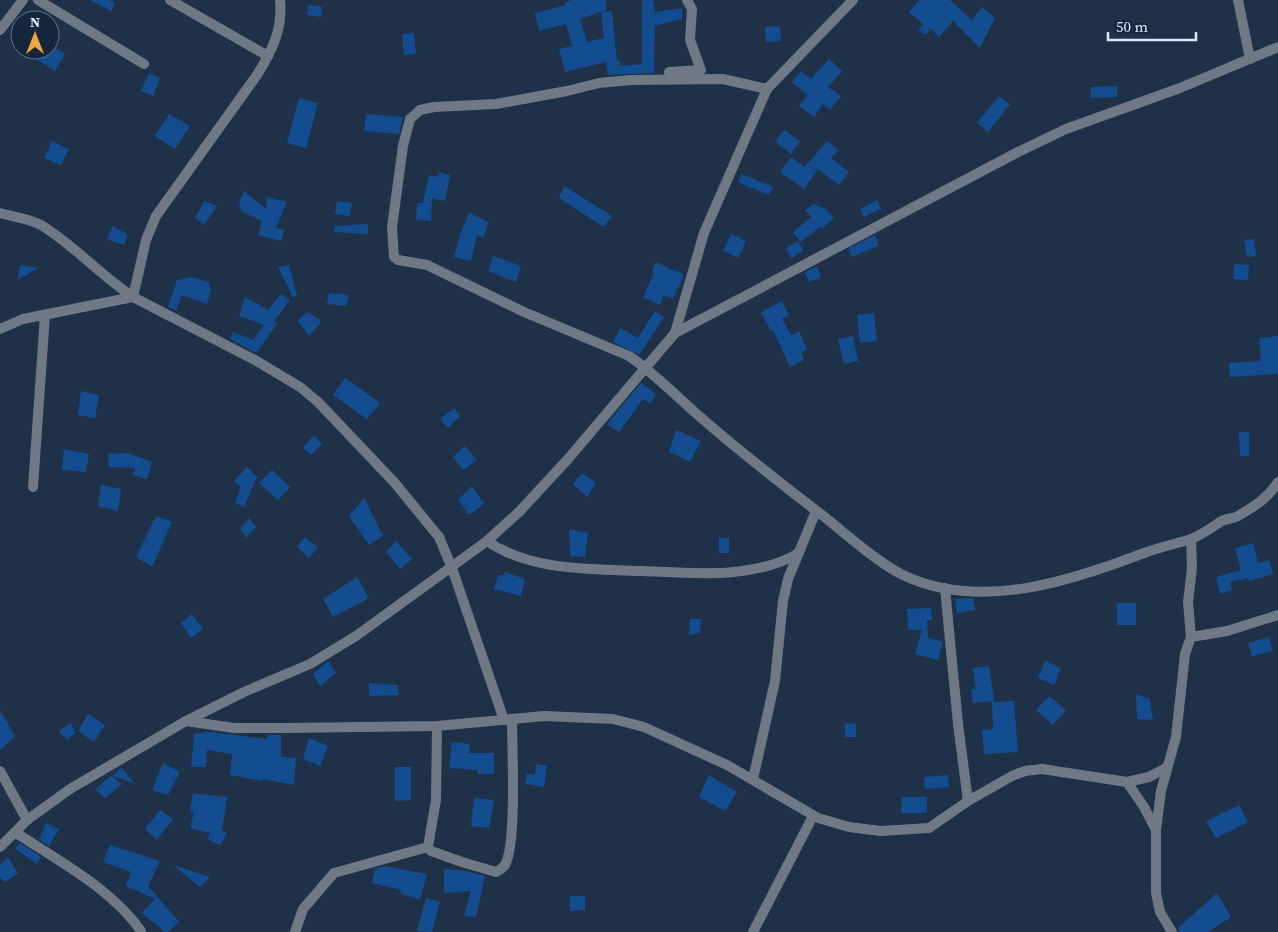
<svg xmlns="http://www.w3.org/2000/svg" width="1278" height="932" viewBox="0 0 1278 932" font-family="'Source Serif 4',serif">
	<rect width="100%" height="100%" fill="#1e3148"/>
	<!-- building -->
	<g fill="#134d90">
		<path d="M90 0H109L115 3 111 11Z"/>
		<path d="M572 0H606V10L580 19 587 42 604 38 601 12 612 11 617 61H620V66L642 64V0H653L655 12 682 8V19L655 26 654 73 608 75 606 62 565 72 559 49 572 46 566 24 539 31 535 13 566 5 565 2Z"/>
		<path d="M919 0H950L972 20 982 7 995 18 980 48 953 21 939 37 931 29 926 35 918 30 923 24 909 12Z"/>
		<path d="M308 5 322 7 321 17 307 15Z"/>
		<path d="M780 26 781 41 766 42 765 27Z"/>
		<path d="M414 33 416 54 404 55 402 34Z"/>
		<path d="M50 45 65 54 55 71 36 59 42 50H50Z"/>
		<path d="M829 59 842 71 828 87 841 96 830 110 823 104 814 117 799 106 807 95 792 82 801 71 811 79Z"/>
		<path d="M149 73 160 78 153 96 141 91Z"/>
		<path d="M1117 86V97L1091 98V87Z"/>
		<path d="M999 96 1010 104 988 132 977 123Z"/>
		<path d="M299 98 318 103 306 148 287 143Z"/>
		<path d="M169 114 190 126 175 149 155 136Z"/>
		<path d="M366 114 403 117 399 134 364 131Z"/>
		<path d="M784 130 800 141 791 154 775 142Z"/>
		<path d="M52 141 69 149 61 165 44 158Z"/>
		<path d="M827 141 838 150 831 158 849 172 839 185 818 169 804 189 780 172 791 157 805 167Z"/>
		<path d="M439 172 450 175 445 201 432 198 431 221 416 220 417 203H423L429 175 438 177Z"/>
		<path d="M742 174 773 187 769 195 738 182Z"/>
		<path d="M564 186 612 216 604 227 559 198Z"/>
		<path d="M244 191 266 209 267 197 287 202 276 228 284 230 281 241 258 235 262 221 241 211 239 202Z"/>
		<path d="M877 200 881 209 864 217 860 209Z"/>
		<path d="M204 201 217 206 204 225 195 218Z"/>
		<path d="M337 201 352 203 350 216 335 214Z"/>
		<path d="M813 204 826 209 834 218 822 229 820 227 801 242 793 232 811 217 805 210Z"/>
		<path d="M469 213 489 222 483 238 477 235 471 261 454 257 460 234Z"/>
		<path d="M368 224V234L334 232 335 226Z"/>
		<path d="M113 226 128 235 124 245 107 239Z"/>
		<path d="M731 234 746 241 738 258 723 251Z"/>
		<path d="M875 235 879 245 852 257 848 249Z"/>
		<path d="M1254 239 1256 256 1247 257 1244 240Z"/>
		<path d="M798 241 803 251 791 258 786 248Z"/>
		<path d="M493 256 521 266 516 282 488 271Z"/>
		<path d="M656 262 684 275 673 299 664 295 660 305 643 297 654 273 652 271Z"/>
		<path d="M1234 264 1249 265 1248 280 1233 279Z"/>
		<path d="M20 265 39 268 17 280Z"/>
		<path d="M289 265 297 296 293 297 278 267Z"/>
		<path d="M817 266 821 277 809 282 805 272Z"/>
		<path d="M192 277 208 282 211 290 207 304 182 295 176 310 168 307 177 280Z"/>
		<path d="M329 293 349 295 346 306 327 304Z"/>
		<path d="M281 294 290 300 274 321 277 324 256 353 230 339 233 332 253 340 264 325 239 316 245 297 268 310Z"/>
		<path d="M782 301 789 316 782 319 791 335 799 331 807 349 801 352 804 360 790 367 773 330 771 331 761 312Z"/>
		<path d="M655 311 664 317 639 355 613 342 620 328 638 338Z"/>
		<path d="M307 312 320 320V324L309 336 298 321Z"/>
		<path d="M874 313 877 341 860 343 857 315Z"/>
		<path d="M853 336 858 361 844 364 838 339Z"/>
		<path d="M1278 336V374L1230 377 1229 363 1261 361 1259 338Z"/>
		<path d="M345 378 380 403 367 419 333 395Z"/>
		<path d="M641 383 656 394 650 403 643 399 619 432 607 424Z"/>
		<path d="M81 391 99 395 95 418 78 415Z"/>
		<path d="M454 408 460 416 448 428 440 419Z"/>
		<path d="M676 430 701 441 690 462 669 452Z"/>
		<path d="M1239 432H1249V456H1240Z"/>
		<path d="M314 435 322 444 311 455 303 448Z"/>
		<path d="M465 446 477 460 463 470 453 457Z"/>
		<path d="M64 449 89 454 86 472 62 470Z"/>
		<path d="M128 453 152 462 147 479 133 475 135 468 109 467 108 454Z"/>
		<path d="M247 467 257 477 244 507 235 503 241 487 234 481Z"/>
		<path d="M272 470 290 487 278 500 259 483Z"/>
		<path d="M582 473 596 483 587 497 573 484Z"/>
		<path d="M101 485 121 489 118 511 98 506Z"/>
		<path d="M472 486 484 504 469 515 458 500Z"/>
		<path d="M364 498 383 536 369 545 349 516Z"/>
		<path d="M156 516 172 522 152 567 136 557Z"/>
		<path d="M249 518 256 527 246 538 240 528Z"/>
		<path d="M569 529 588 533 585 557 570 556Z"/>
		<path d="M305 537 318 547 309 558 297 547Z"/>
		<rect x="719" y="538" width="10" height="15"/>
		<path d="M396 541 412 559 400 569 386 552Z"/>
		<path d="M1253 543 1258 563 1269 560 1273 574 1249 581 1248 578 1230 582 1232 590 1220 594 1216 577 1241 570 1235 548Z"/>
		<path d="M505 572 525 579 521 596 494 589 498 575H504Z"/>
		<path d="M357 577 369 598 333 617 323 599Z"/>
		<path d="M973 598 975 610 957 613 955 599Z"/>
		<rect x="1117" y="603" width="19" height="22"/>
		<path d="M931 608 932 620H927L928 638 943 642 938 660 915 654 922 630H908L907 609Z"/>
		<path d="M192 614 203 629 191 638 181 623Z"/>
		<path d="M690 619H701L700 633 689 635Z"/>
		<path d="M1269 637 1273 651 1252 656 1248 643Z"/>
		<path d="M328 661 336 673 320 686 313 674Z"/>
		<path d="M1045 661 1061 668 1054 685 1038 678Z"/>
		<path d="M989 666 994 701 973 703 971 690 976 689 973 668Z"/>
		<path d="M369 683 398 685 399 695 369 696Z"/>
		<path d="M1136 694 1150 699 1153 720 1137 719Z"/>
		<path d="M1049 696 1066 710 1053 725 1036 710Z"/>
		<path d="M1014 701 1018 752 984 754 982 730 993 729 992 702Z"/>
		<path d="M0 710 15 736 0 750Z"/>
		<path d="M88 714 105 725 94 742 78 731Z"/>
		<path d="M70 723 76 732 67 740 59 731Z"/>
		<path d="M845 723 856 724V737H845Z"/>
		<path d="M211 732 267 739V735H281V757L296 758 294 785 263 779V781L230 775 232 754 207 750 206 767H191L194 734Z"/>
		<path d="M309 738 328 746 320 766 303 759Z"/>
		<path d="M452 742 470 744 469 753H494V774H478V770L449 768Z"/>
		<path d="M163 763 180 772 168 795 152 790Z"/>
		<path d="M536 764 547 766 544 787 525 784 527 774 535 775Z"/>
		<path d="M395 767H411V800L395 801Z"/>
		<path d="M122 768 134 783 112 776Z"/>
		<path d="M709 775 737 792 725 811 699 797Z"/>
		<path d="M948 775 949 787 925 789 924 777Z"/>
		<path d="M111 776 122 784 105 798 95 789Z"/>
		<path d="M193 793 227 797 222 830 227 833 220 845 207 839 210 833 190 828 194 812H190Z"/>
		<path d="M902 797H927V813H901Z"/>
		<path d="M474 798 494 800 489 828 471 826Z"/>
		<path d="M1239 805 1248 822 1216 838 1206 821Z"/>
		<path d="M160 810 173 819 157 840 145 829Z"/>
		<path d="M46 823 59 829 49 846 39 839Z"/>
		<path d="M20 843 41 857 37 864 15 849Z"/>
		<path d="M110 845 160 861 148 886 179 922 168 932H165L142 913 155 899 126 886 131 872 103 862Z"/>
		<path d="M8 857 18 873 5 882 0 878V865Z"/>
		<path d="M173 865 210 877 200 887Z"/>
		<path d="M384 866 427 874 420 899 400 894 401 890 372 883 375 869Z"/>
		<path d="M444 869 466 871 485 876 476 917 464 916 471 891 444 893Z"/>
		<path d="M1217 893 1231 917 1208 932H1179L1178 928Z"/>
		<path d="M570 896H585V910L570 911Z"/>
		<path d="M426 898 440 902 432 932 417 931Z"/>
	</g>
	<g fill="none" stroke-linecap="round" stroke-linejoin="round">
		<!-- street -->
		<g stroke="#6f7985" stroke-width="10">
			<path d="M38 0 144 64"/>
			<path d="M170 0 268 56"/>
			<path d="M1238 0 1250 59"/>
			<path d="M0 30 23 0"/>
			<path d="M671 79 669 72 701 70 690 40 692 9 687 0"/>
			<path d="M767 89 723 79 631 80 599 83 567 91 496 104 434 107 420 110 410 119 403 146 392 227 394 257 398 260 427 265 524 312 629 356C654 373 675 395 698 415 738 450 780 483 822 515 845 533 879 564 905 576 981 611 1071 581 1144 553 1160 547 1176 544 1191 539 1202 535 1211 528 1220 522 1226 518 1233 519 1238 516 1255 506 1268 498 1278 482"/>
			<path d="M0 213C14 217 28 218 41 225 74 245 100 275 133 297L255 360 300 387 318 402 394 482 439 537 452 568 504 720"/>
			<path d="M0 329 23 319 133 297 146 240 156 216 257 75C272 51 283 29 280 0"/>
			<path d="M675 333 704 233 767 89 853 0"/>
			<path d="M33 487 45 315"/>
			<path d="M487 541C530 571 591 569 642 571 692 573 753 580 799 553"/>
			<path d="M945 588 958 724 968 801"/>
			<path d="M1191 637 1227 631 1278 615"/>
			<path d="M186 721 234 728H285L437 726 544 716 613 719 644 727 727 765 818 818 849 827 881 831 929 828 968 801 1012 776 1025 771 1042 769 1127 782 1149 777 1166 768"/>
			<path d="M437 726 436 800 428 847 431 851 462 862 496 872C500 870 502 869 505 865 517 844 512 748 512 719"/>
			<path d="M0 771 27 820"/>
			<path d="M753 779 775 681 783 601 788 579 816 511"/>
			<path d="M1127 782 1144 807 1156 830"/>
			<path d="M15 832C58 861 111 888 141 931"/>
			<path d="M0 847 27 820 70 789 186 721 244 692 310 664 356 636 487 541 520 511 568 459 675 333 1018 152 1066 129 1180 88 1278 47"/>
			<path d="M295 932 303 909 334 873 428 847"/>
			<path d="M753 932 813 816"/>
			<path d="M1172 932 1160 912 1156 893V830L1161 791 1176 737 1185 654 1191 637 1188 602 1192 568 1191 539"/>
		</g>
	</g>
	<!-- north arrow -->
	<g transform="translate(35 35)"><circle r="24" fill="#15273d" stroke="#657588"/>
	<path d="M0-4L9 19L0 12L-9 19Z" fill="#f3a442"/>
	<text y="-8" font-size="14" font-weight="bold" text-anchor="middle" fill="#deeaf9">N</text>
	</g>
	<!-- scale -->
	<path d="M1108 32v8h88v-8" fill="none" stroke="#deeaf9" stroke-width="2.5"/>
	<text x="1116" y="32" font-size="15" fill="#deeaf9" stroke="#15273d" stroke-width="4" paint-order="stroke">50 m</text>
</svg>
